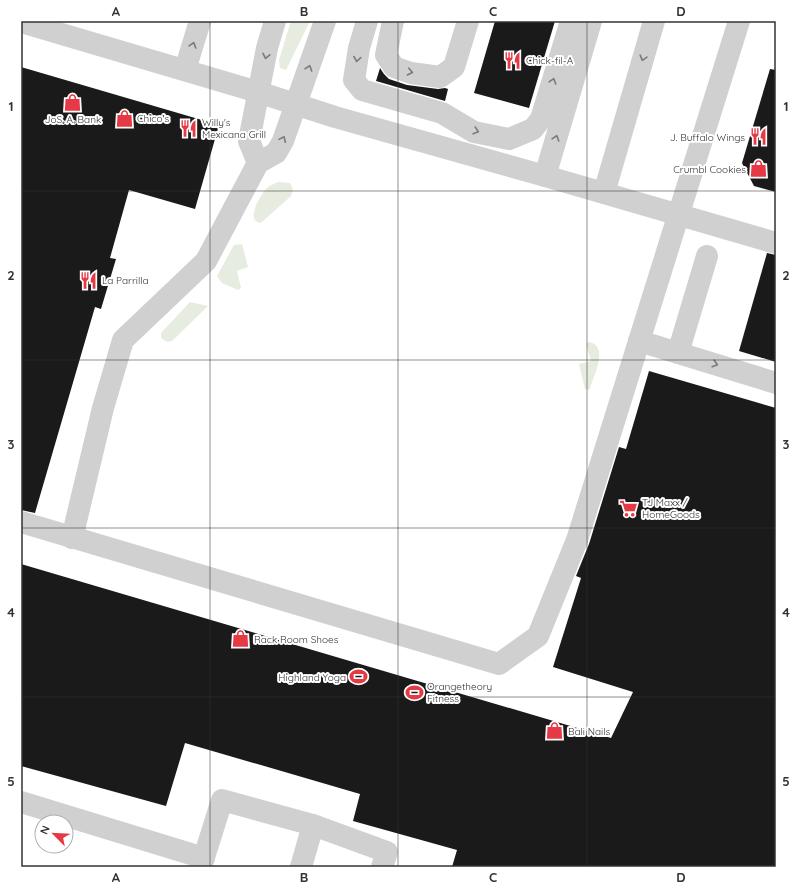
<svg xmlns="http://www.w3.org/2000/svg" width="797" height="888" viewBox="0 0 797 888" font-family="Quicksand,sans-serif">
	<rect width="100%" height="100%" fill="#fff"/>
	<!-- green -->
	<g fill="#e6ecdf">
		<path d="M291 21H310L286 70 280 68 279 60Z"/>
		<path d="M278 182 290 183 293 189 291 196 263 221 260 223C245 220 261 194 267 188 270 185 274 184 278 182Z"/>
		<path d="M242 244 248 267 237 271 241 288 238 290 222 283 217 276 234 245Z"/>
		<path d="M190 302 208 306 172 341 167 342 161 338V333Z"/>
		<path d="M588 342C610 345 594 375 590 388L589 390 585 389 579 364 591 361 586 344Z"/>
	</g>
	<!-- building -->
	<g fill="#1a1a1a">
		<path d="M495 21H555L529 108 474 93Z"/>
		<path d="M21 67 219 125 195 209 129 190 110 258 116 259 101 309 95 307 35 513 21 510Z"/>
		<path d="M380 68 384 74 389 79 407 85 438 89 445 88 448 89 445 101 376 81Z"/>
		<path d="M770 69 776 70V192L754 186 742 163Z"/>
		<path d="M767 253 776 255V362L739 351Z"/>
		<path d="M649 371 776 408V867H452L457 850 353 821 360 794 185 743 166 806 21 766V564L611 738 633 692 553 667 581 578 576 576 589 544 619 447 626 449Z"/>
	</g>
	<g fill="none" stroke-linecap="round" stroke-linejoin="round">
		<!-- minor -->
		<g stroke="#d0d0d0" stroke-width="22">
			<path d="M367 21 359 48 354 80 362 90 442 113 474 132 509 139 533 129 541 119 571 21"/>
			<path d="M393 21 386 55 394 67 411 73 440 77 454 67 468 21"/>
			<path d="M21 22 258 92 335 117 545 176 776 243"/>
			<path d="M185 70 200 21"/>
			<path d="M258 163 249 141 267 48 275 21"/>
			<path d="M545 176 591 21"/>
			<path d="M604 193 654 21"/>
			<path d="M639 341 776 383"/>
			<path d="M678 353 707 256"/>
			<path d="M21 522 499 664 538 636 577 540 739 21"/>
			<path d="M72 538 103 408 123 340 206 261 258 163 276 153 283 141 325 21"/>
			<path d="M21 802 204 858"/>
			<path d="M313 825 387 852 382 867"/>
			<path d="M201 867 222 800 313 825 301 867"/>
		</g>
	</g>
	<!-- one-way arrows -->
	<defs><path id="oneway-chevron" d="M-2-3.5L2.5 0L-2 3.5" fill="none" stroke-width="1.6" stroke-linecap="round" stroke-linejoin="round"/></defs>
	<g stroke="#7a7a7a">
		<use href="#oneway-chevron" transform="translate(193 45) rotate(-73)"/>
		<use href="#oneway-chevron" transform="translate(266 56) rotate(102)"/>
		<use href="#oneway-chevron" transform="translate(643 58) rotate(106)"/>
		<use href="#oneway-chevron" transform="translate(357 59) rotate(99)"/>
		<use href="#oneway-chevron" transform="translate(309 68) rotate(-71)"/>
		<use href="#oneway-chevron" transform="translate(410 72) rotate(13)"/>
		<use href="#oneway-chevron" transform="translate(553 81) rotate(-73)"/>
		<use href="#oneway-chevron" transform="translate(476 131) rotate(18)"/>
		<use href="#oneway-chevron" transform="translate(556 138) rotate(-73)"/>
		<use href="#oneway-chevron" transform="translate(283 139) rotate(-66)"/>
		<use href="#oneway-chevron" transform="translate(715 364) rotate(17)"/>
	</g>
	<!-- grid -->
	<path fill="none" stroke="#333" stroke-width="1" stroke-opacity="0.55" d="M210 21V867M398 21V867M587 21V867M21 191H776M21 360H776M21 528H776M21 697H776"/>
	<!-- icons -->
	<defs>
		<symbol id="restaurant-bare" viewBox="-9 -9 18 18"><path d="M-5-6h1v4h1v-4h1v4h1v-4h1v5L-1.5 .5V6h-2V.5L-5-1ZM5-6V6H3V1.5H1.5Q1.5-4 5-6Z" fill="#e63946" stroke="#fff" stroke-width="2.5" paint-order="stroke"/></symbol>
		<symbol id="shop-bare" viewBox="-9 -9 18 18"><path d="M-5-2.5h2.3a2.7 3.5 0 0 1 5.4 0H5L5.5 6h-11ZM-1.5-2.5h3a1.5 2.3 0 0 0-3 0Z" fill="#e63946" stroke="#fff" stroke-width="2.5" paint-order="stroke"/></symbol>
		<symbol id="supermarket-bare" viewBox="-9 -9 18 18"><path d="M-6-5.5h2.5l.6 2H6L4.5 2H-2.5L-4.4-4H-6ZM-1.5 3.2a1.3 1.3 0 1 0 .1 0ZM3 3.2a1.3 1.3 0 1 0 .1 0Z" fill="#e63946" stroke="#fff" stroke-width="2.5" paint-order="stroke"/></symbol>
		<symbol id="stadium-bare" viewBox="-9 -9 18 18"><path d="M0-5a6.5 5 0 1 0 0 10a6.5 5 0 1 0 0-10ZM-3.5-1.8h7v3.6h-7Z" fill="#e63946" stroke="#fff" stroke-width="2.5" paint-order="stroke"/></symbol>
	</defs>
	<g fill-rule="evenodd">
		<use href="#restaurant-bare" x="500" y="48" width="25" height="25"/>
		<use href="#shop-bare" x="60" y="90" width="25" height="25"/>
		<use href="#shop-bare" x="112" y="106" width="25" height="25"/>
		<use href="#restaurant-bare" x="176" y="116" width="25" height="25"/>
		<use href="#restaurant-bare" x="746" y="124" width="25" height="25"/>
		<use href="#shop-bare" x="746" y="156" width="25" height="25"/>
		<use href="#restaurant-bare" x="76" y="268" width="25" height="25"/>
		<use href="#supermarket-bare" x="616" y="496" width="25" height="25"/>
		<use href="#shop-bare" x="228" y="626" width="25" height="25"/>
		<use href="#stadium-bare" x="346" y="664" width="25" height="25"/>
		<use href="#stadium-bare" x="402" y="680" width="25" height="25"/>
		<use href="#shop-bare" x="542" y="718" width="25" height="25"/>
	</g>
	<g text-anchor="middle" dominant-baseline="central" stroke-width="4" stroke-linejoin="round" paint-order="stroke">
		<!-- poi labels -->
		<g font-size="10" fill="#333" stroke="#fff" text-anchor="start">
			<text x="526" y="60">Chick-fil-A</text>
			<text x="137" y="118">Chico's</text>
			<text x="73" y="119" text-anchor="middle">JoS. A. Bank</text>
			<text x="202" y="122">Willy's<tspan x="202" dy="12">Mexicana Grill</tspan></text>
			<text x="745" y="137" text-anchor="end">J. Buffalo Wings</text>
			<text x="746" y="169" text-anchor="end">Crumbl Cookies</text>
			<text x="102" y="280">La Parrilla</text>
			<text x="642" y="502">TJ Maxx /<tspan x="642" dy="12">HomeGoods</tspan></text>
			<text x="254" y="639">Rack Room Shoes</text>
			<text x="346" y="677" text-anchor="end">Highland Yoga</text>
			<text x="427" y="686">Orangetheory<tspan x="427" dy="12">Fitness</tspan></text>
			<text x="568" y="731">Bali Nails</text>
		</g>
	</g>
	<!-- border -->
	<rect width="797" height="888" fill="none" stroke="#ffffff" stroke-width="44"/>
	<!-- north arrow -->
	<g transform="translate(54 834) rotate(294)"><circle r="19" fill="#ffffff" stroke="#adadad"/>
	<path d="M0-3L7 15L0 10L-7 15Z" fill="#e63946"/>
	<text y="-6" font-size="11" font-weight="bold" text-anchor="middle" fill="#333333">N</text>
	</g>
	<rect x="22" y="22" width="753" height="844" fill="none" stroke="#333" stroke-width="1.5"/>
	<g font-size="13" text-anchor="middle" font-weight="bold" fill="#333">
		<text x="116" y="16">A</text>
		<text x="304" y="16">B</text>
		<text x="493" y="16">C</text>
		<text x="681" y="16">D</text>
		<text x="11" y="111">1</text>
		<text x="786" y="111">1</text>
		<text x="11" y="280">2</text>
		<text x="786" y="280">2</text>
		<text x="11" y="449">3</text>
		<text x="786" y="449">3</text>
		<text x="11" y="617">4</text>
		<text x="786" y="617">4</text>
		<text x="11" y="786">5</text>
		<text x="786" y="786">5</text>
		<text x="116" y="882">A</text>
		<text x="304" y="882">B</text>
		<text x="493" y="882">C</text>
		<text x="681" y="882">D</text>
	</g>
</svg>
